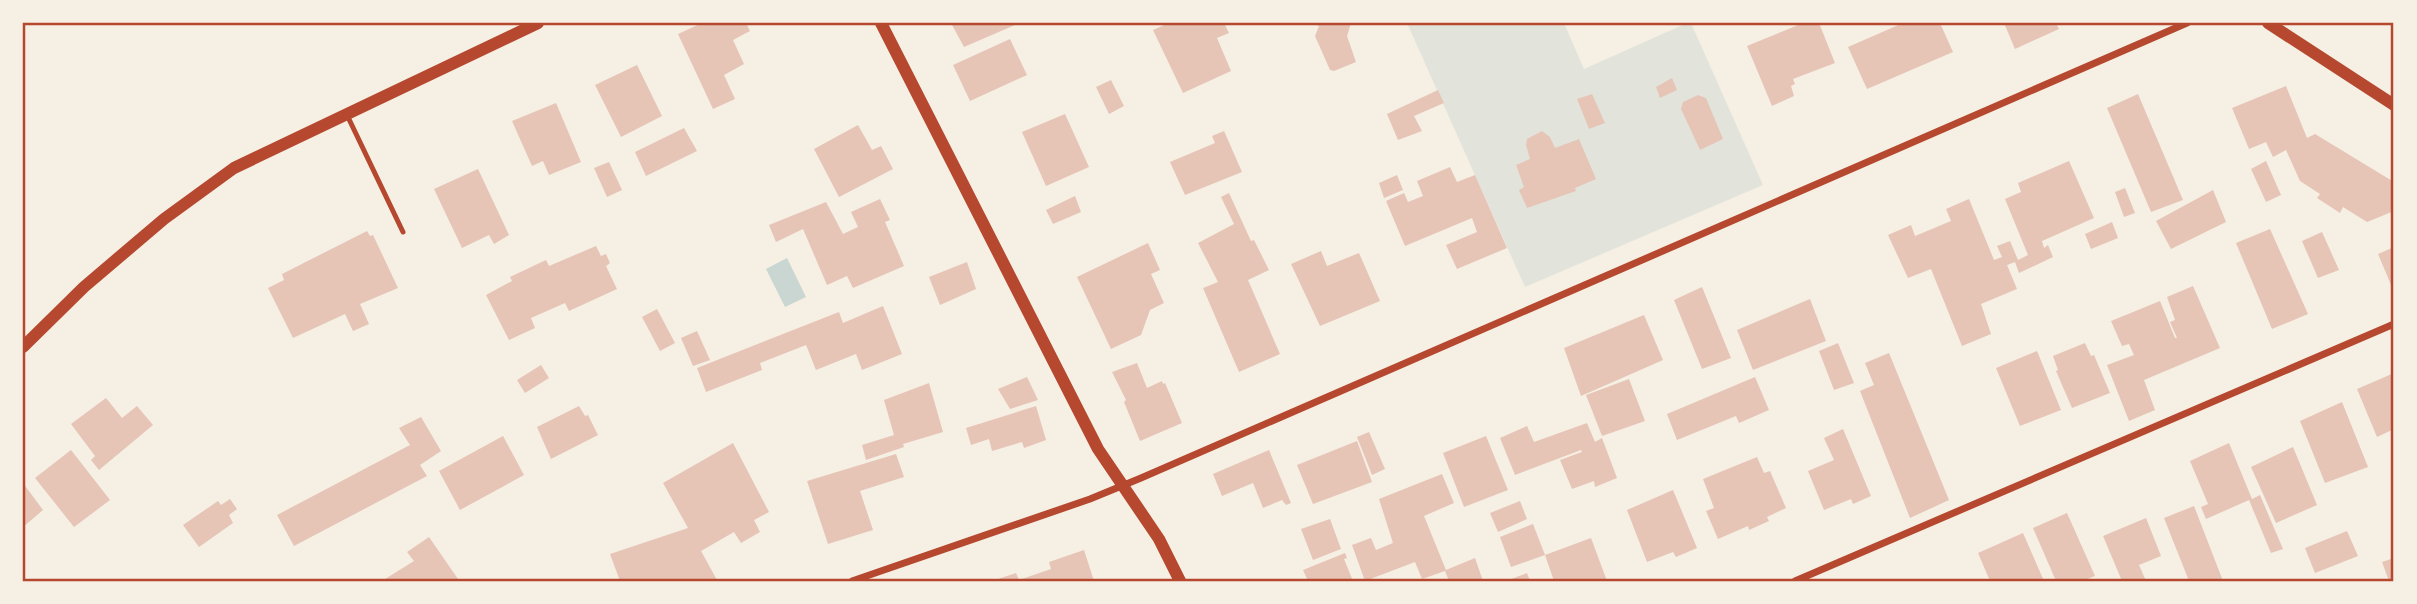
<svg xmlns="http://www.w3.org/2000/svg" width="2417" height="604" viewBox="0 0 2417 604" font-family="'Varela Round',sans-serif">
	<rect width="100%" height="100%" fill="#f6efe4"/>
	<!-- green -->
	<path fill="#e2e4dc" d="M1407 23H1564L1584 69 1687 23H1691L1763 185 1525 287Z"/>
	<!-- water -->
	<path fill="#c9d6d2" d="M787 258 806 297 785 307 766 269Z"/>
	<!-- building -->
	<g fill="#e6c5b7">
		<path d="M702 23H746L750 31 733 40 744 64 724 75 735 99 713 109 678 34Z"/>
		<path d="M951 23H1013L1015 25 964 47Z"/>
		<path d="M1169 23H1224L1229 33 1217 38 1231 71 1183 93 1153 30Z"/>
		<path d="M1312 23H1351L1347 36 1356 62 1334 71 1330 70 1315 36 1319 26Z"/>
		<path d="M1803 23H1819L1835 63 1793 79 1795 84 1791 86 1794 96 1772 106 1747 46Z"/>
		<path d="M1903 23H1940L1953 52 1867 89 1848 47Z"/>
		<path d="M2004 23H2056L2059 29 2015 49Z"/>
		<path d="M1010 39 1027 75 970 101 953 65Z"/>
		<path d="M637 65 662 116 621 137 595 85Z"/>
		<path d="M1672 78 1677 90 1660 98 1656 87Z"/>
		<path d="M1111 80 1124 106 1109 114 1096 87Z"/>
		<path d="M2286 86 2307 138 2315 134 2394 182V211L2367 222 2343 207 2340 213 2317 198 2320 194 2300 181 2286 150 2273 157 2266 142 2249 149 2232 108Z"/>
		<path d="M1438 90 1444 103 1414 116 1422 131 1398 140 1387 114Z"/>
		<path d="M1592 94 1605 123 1589 129 1577 99Z"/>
		<path d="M2138 94 2183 200 2151 212 2107 108Z"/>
		<path d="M1698 95 1706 98 1723 139 1700 150 1681 109 1683 102Z"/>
		<path d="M556 103 581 162 549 175 543 161 532 166 512 121Z"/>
		<path d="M1065 114 1089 167 1046 186 1022 132Z"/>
		<path d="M858 125 872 150 881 146 893 169 839 197 814 149Z"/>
		<path d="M684 128 697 151 646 176 635 152Z"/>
		<path d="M1224 131 1242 172 1185 195 1170 162 1215 143 1212 136Z"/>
		<path d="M1542 131 1550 137 1555 148 1579 139 1596 179 1575 188 1576 191 1527 208 1519 190 1524 187 1516 165 1530 159 1526 145 1527 139Z"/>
		<path d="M2069 161 2094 218 2042 241 2044 248 2048 245 2053 257 2019 273 2015 262 2007 265 2017 289 1981 304 1991 334 1962 346 1931 269 1908 278 1888 235 1911 225 1915 236 1951 221 1946 209 1969 199 1994 260 2002 257 1997 246 2010 241 2018 260 2028 255 2005 199 2021 192 2018 183Z"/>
		<path d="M2266 161 2281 195 2266 202 2251 169Z"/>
		<path d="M609 162 622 190 607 197 594 168Z"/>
		<path d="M1450 167 1457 182 1475 175 1507 248 1457 269 1446 245 1477 232 1472 218 1405 246 1386 201 1404 193 1408 202 1423 196 1417 181Z"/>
		<path d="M478 169 509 235 494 244 489 235 462 248 434 189Z"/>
		<path d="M1397 175 1403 190 1384 198 1379 183Z"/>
		<path d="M2125 188 2135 213 2124 217 2115 192Z"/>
		<path d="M2213 190 2226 222 2171 249 2156 221Z"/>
		<path d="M1229 193 1251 241 1254 240 1269 270 1248 280 1280 354 1239 372 1203 288 1218 282 1198 243 1234 224 1221 197Z"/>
		<path d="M1075 196 1081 212 1053 224 1046 210Z"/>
		<path d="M880 199 890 220 885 222 904 266 853 288 847 276 827 285 803 229 776 242 769 225 826 202 843 234 858 227 851 212Z"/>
		<path d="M2112 222 2118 238 2091 249 2085 234Z"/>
		<path d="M2270 229 2308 314 2272 329 2236 243Z"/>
		<path d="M367 231 370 236 373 235 398 288 360 304 369 324 353 331 345 314 293 338 268 288 284 280 282 274Z"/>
		<path d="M2322 232 2339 270 2318 278 2302 241Z"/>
		<path d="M1148 243 1160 270 1151 274 1164 303 1150 310 1141 335 1111 349 1077 277Z"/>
		<path d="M596 246 601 256 606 254 610 263 606 266 617 289 569 311 565 303 531 318 535 328 509 340 486 295 512 281 510 277 546 260 549 266Z"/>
		<path d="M2394 247V292L2378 254Z"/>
		<path d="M1321 251 1327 266 1359 253 1380 301 1320 326 1291 264Z"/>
		<path d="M967 262 976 289 940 305 929 277Z"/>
		<path d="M2193 286 2220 348 2144 380 2155 410 2129 421 2107 365 2134 355 2129 344 2122 346 2111 321 2160 301 2175 338H2177L2170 322 2175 320 2167 297Z"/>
		<path d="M1702 287 1731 358 1702 369 1674 300Z"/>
		<path d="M1810 299 1826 341 1753 370 1737 330Z"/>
		<path d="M883 306 902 354 862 370 856 354 816 370 806 345 760 363 762 370 706 392 697 368 839 312 843 323Z"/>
		<path d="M657 309 675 343 660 351 642 317Z"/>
		<path d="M1644 315 1663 360 1581 396 1564 348Z"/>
		<path d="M697 331 710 360 693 366 681 338Z"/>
		<path d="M1838 343 1854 383 1834 390 1819 351Z"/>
		<path d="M2085 343 2091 356 2094 355 2110 393 2072 408 2056 371 2058 370 2053 356Z"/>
		<path d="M2037 351 2061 410 2020 426 1996 368Z"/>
		<path d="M1889 353 1949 500 1910 518 1860 391 1874 385 1865 363Z"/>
		<path d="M1137 363 1147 388 1162 381 1163 384 1165 383 1182 423 1140 441 1124 402 1126 400 1112 372Z"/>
		<path d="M541 365 549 378 525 393 517 380Z"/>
		<path d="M2394 373V429L2377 437 2357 389Z"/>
		<path d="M1027 377 1038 400 1010 409 998 389Z"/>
		<path d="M1755 377 1769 410 1739 423 1736 416 1677 440 1667 414Z"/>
		<path d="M1629 379 1645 421 1602 436 1586 395Z"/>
		<path d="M929 383 943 432 903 444 904 447 866 460 862 445 894 435 884 400Z"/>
		<path d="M106 398 122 418 137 406 153 425 99 470 91 460 95 456 71 424Z"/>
		<path d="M2342 402 2368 467 2325 483 2300 421Z"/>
		<path d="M579 406 585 416 588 415 598 435 551 459 537 427Z"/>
		<path d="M1036 406 1046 440 1024 448 1022 442 992 451 989 439 971 445 966 428Z"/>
		<path d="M421 417 441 451 420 465 427 476 294 546 277 515 410 445 399 428Z"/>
		<path d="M1587 423 1595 442 1602 438 1617 478 1595 487 1594 481 1572 489 1560 460 1582 452 1581 450 1515 475 1500 438 1527 426 1534 442Z"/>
		<path d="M1843 429 1871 496 1853 504 1851 499 1824 510 1808 471 1834 460 1824 438Z"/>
		<path d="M1369 432 1385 469 1372 475 1357 437Z"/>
		<path d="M503 436 524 475 460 510 439 471Z"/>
		<path d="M1486 436 1508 490 1464 507 1443 453Z"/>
		<path d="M1357 441 1372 482 1313 504 1297 465Z"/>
		<path d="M733 443 769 512 754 520 760 532 741 543 734 532 701 551 717 580 620 581 610 554 688 528 663 483Z"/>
		<path d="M2229 443 2252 499 2260 495 2283 549 2271 553 2249 500 2206 519 2201 507 2208 504 2190 461Z"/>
		<path d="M2293 447 2317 505 2276 523 2251 467Z"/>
		<path d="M71 450 110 500 74 527 35 478Z"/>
		<path d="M1269 450 1291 503 1286 505 1282 500 1263 508 1253 483 1222 496 1213 474Z"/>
		<path d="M896 454 904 477 860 491 873 530 828 544 807 481Z"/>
		<path d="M1757 457 1764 473 1770 471 1786 508 1767 517 1769 521 1749 530 1748 526 1718 539 1706 511 1714 508 1703 479Z"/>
		<path d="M1442 474 1454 503 1424 516 1446 570 1475 558 1483 581H1449L1445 571 1422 579 1415 562 1365 581 1352 545 1371 538 1376 550 1393 543 1379 499Z"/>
		<path d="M23 483 43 510 23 527Z"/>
		<path d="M1673 490 1697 548 1676 557 1673 552 1647 562 1627 510Z"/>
		<path d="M230 499 237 509 229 515 233 523 199 547 183 525 218 501 221 505Z"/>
		<path d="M1520 501 1527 519 1498 532 1490 513Z"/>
		<path d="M2194 506 2223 581H2189L2164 518Z"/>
		<path d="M2067 513 2095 576 2082 581H2056L2033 528Z"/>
		<path d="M2146 518 2161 556 2139 565 2146 581H2122L2103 536Z"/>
		<path d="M1330 519 1341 549 1313 560 1301 529Z"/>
		<path d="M1533 524 1545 555 1511 567 1500 537Z"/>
		<path d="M2347 531 2358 556 2315 573 2305 548Z"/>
		<path d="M2023 533 2044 581H1990L1978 553Z"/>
		<path d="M429 537 458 579 455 581H382L414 561 407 552Z"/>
		<path d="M1591 538 1607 581H1554L1545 555Z"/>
		<path d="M1084 550 1094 581H992L1016 573 1019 580 1051 569 1049 562Z"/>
		<path d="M1345 553 1347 558 1344 559 1353 581H1308L1303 570Z"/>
		<path d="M2394 558V581H2389L2382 562Z"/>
		<path d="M1527 573 1530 581H1506Z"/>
	</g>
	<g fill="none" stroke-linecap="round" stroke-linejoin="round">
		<!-- service -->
		<path stroke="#b5482f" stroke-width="5" d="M347 115 403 232"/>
		<!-- minor -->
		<g stroke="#b5482f" stroke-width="7">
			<path d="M852 581 1090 499 1141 478 2187 23"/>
			<path d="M1795 581 2394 324"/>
		</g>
		<!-- tertiary -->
		<g stroke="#b5482f" stroke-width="12">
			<path d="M881 23 1098 449 1159 539 1180 581"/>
			<path d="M2268 23 2394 105"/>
			<path d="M23 347 84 287 164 219 234 168 538 23"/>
		</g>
	</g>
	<!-- border -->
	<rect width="2417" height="604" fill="none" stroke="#f6efe4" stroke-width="49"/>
	<rect x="24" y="24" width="2368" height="556" fill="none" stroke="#b5482f" stroke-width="2.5"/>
</svg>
